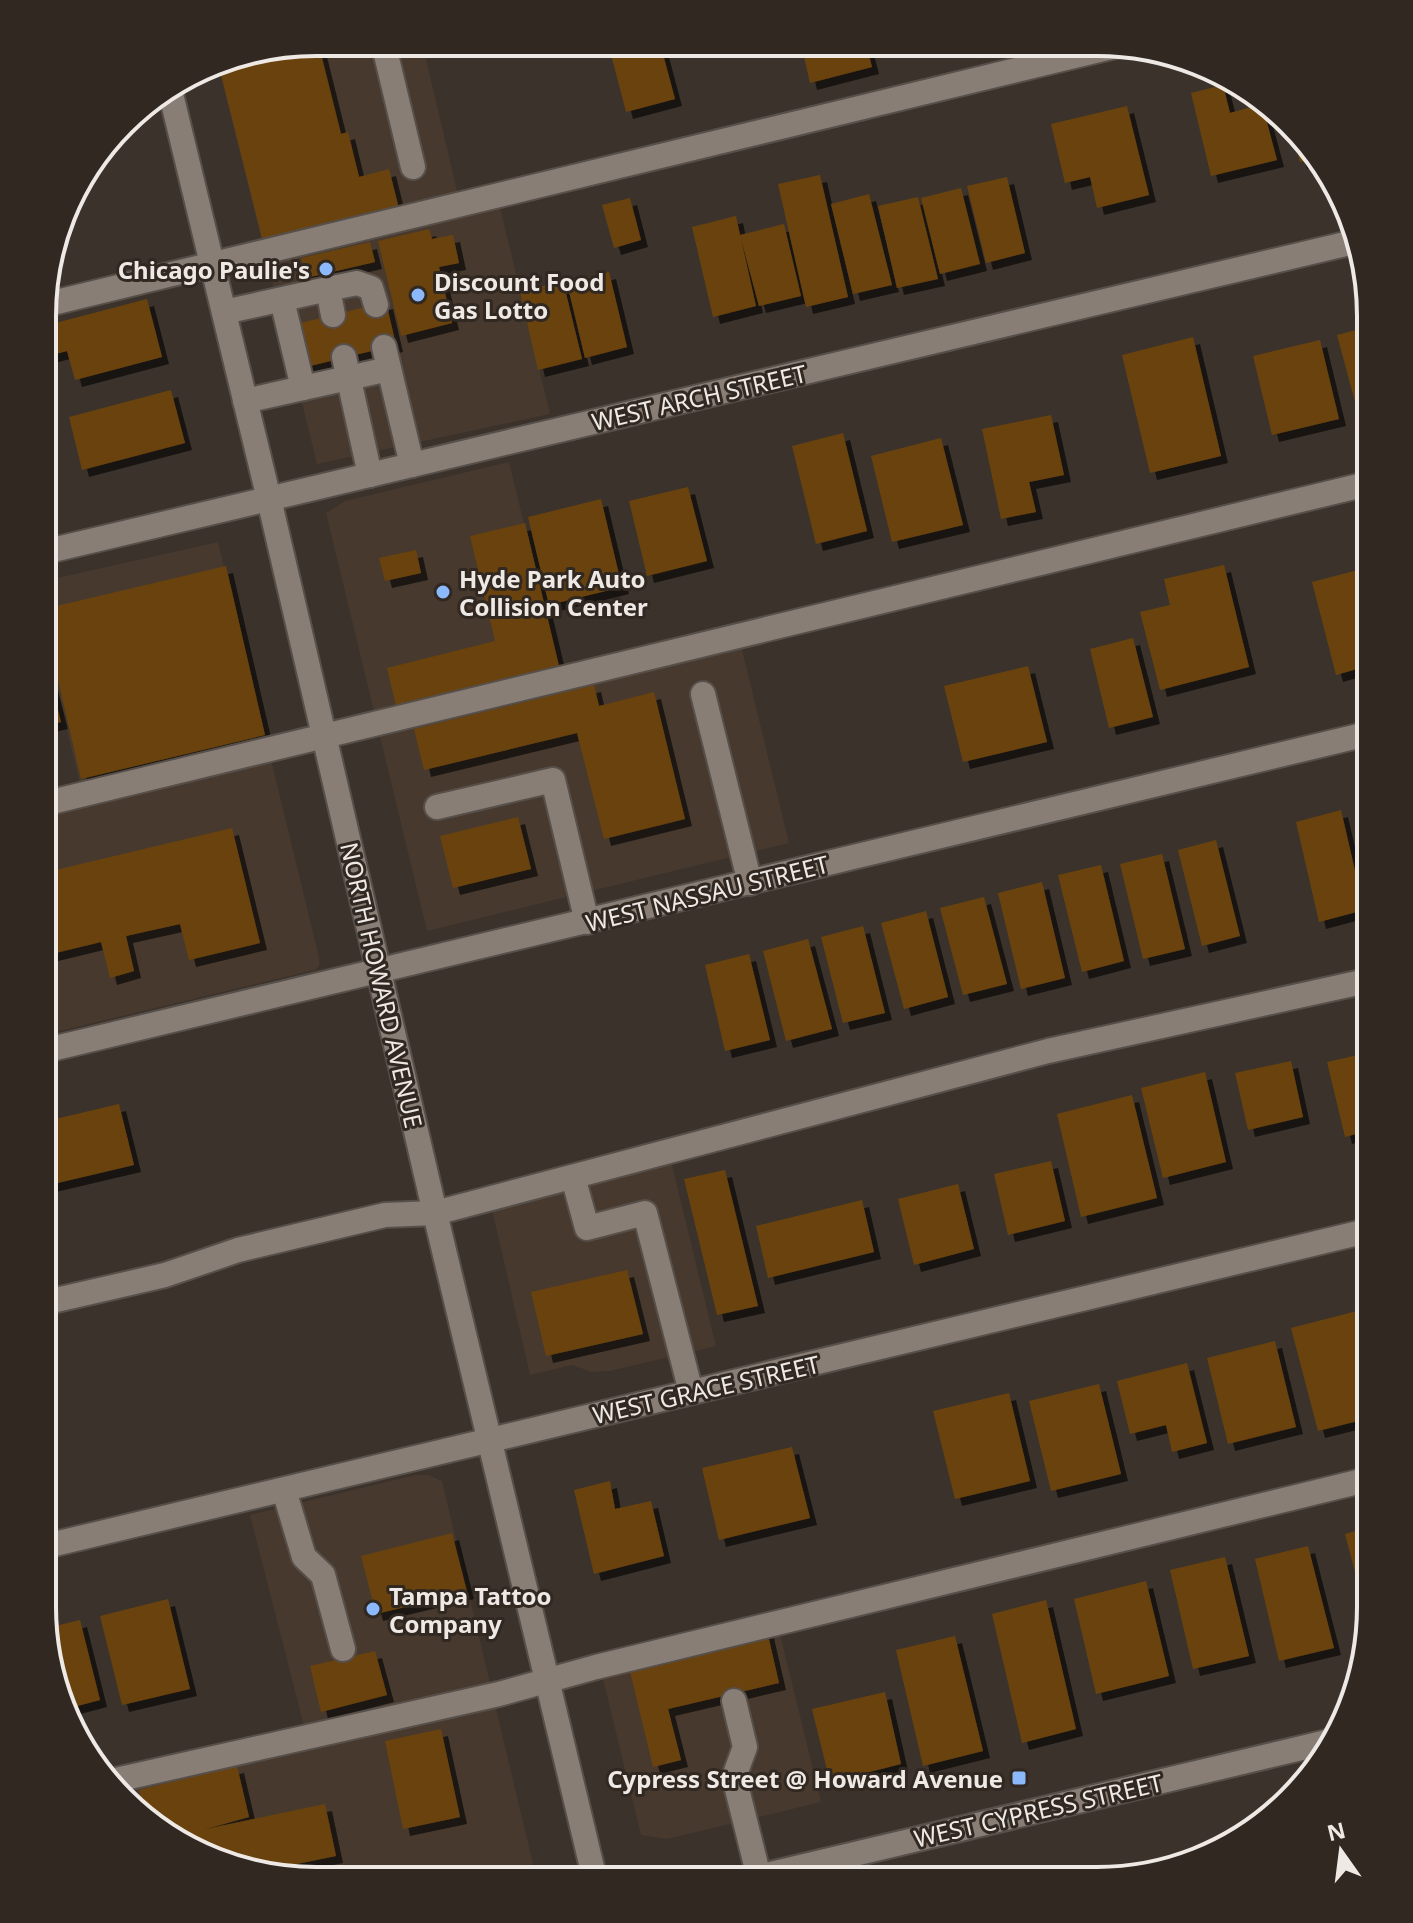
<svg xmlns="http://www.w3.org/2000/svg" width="1413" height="1923" viewBox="0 0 1413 1923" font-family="'Noto Sans',sans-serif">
	<defs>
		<filter id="shadow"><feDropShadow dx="7" dy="7" stdDeviation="0" flood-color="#0009"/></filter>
	</defs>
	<rect width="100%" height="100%" fill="#3b322b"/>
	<!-- built -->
	<g fill="#47392e">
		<path d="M340 42H422L459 199 496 191 550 414 317 464 220 71Z"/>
		<path d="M509 462 560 672 737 629 789 843 427 931 326 513 345 501Z"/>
		<path d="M218 542 319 957V966L315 970 43 1035V792L80 783 44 637V581Z"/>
		<path d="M671 1161 716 1346 610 1371 592 1372 572 1365 530 1375 491 1205Z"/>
		<path d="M415 1475H429L442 1481 533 1864 470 1879H281L163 1835 123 1789 309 1746 250 1515Z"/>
		<path d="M778 1626 821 1802 667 1839 641 1835 601 1671Z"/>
	</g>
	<!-- building -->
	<g fill="#69430d" filter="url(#shadow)">
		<path d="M608 43H660L675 99 626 112Z"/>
		<path d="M801 43 866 44 872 67 810 83Z"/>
		<path d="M319 46 341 134 348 132 359 177 389 169 399 209 263 242 220 71Z"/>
		<path d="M1223 85 1230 113 1262 104 1277 160 1211 176 1191 93Z"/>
		<path d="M1127 106 1149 195 1097 208 1090 177 1065 183 1051 124Z"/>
		<path d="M1293 135 1313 159 1300 162Z"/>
		<path d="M820 175 848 297 806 307 778 184Z"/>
		<path d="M1007 177 1025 253 986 263 967 186Z"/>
		<path d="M961 188 980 264 940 274 921 198Z"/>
		<path d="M869 194 892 285 853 294 831 204Z"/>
		<path d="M918 197 938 279 897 288 878 206Z"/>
		<path d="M630 198 641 240 614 248 602 205Z"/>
		<path d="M736 216 740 235 784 224 801 296 759 306 741 239 756 306 713 317 692 227Z"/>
		<path d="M429 229 432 239 453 235 459 263 439 267 452 323 401 336 378 241Z"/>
		<path d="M370 242 375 262 306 278 301 258Z"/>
		<path d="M609 272 627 347 585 358 567 283Z"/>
		<path d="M563 281 582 359 538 370 520 292Z"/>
		<path d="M147 299 162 357 75 380 67 351 44 357V326Z"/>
		<path d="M386 302 396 345 306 367 296 324Z"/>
		<path d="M1371 326V421L1361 424 1337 335Z"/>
		<path d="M1193 337 1221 456 1150 473 1122 355Z"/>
		<path d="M1320 340 1339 419 1272 435 1253 356Z"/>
		<path d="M171 390 185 443 82 470 69 417Z"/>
		<path d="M1051 415 1064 475 1029 482 1036 512 1001 519 982 429Z"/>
		<path d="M843 433 867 531 816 544 792 446Z"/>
		<path d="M941 438 963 525 892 542 871 456Z"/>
		<path d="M688 487 707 561 647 576 629 501Z"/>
		<path d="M601 499 622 587 549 605 528 517Z"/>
		<path d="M525 523 559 666 396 706 387 668 495 641 470 536Z"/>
		<path d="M416 550 421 573 385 581 379 558Z"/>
		<path d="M1224 565 1249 667 1160 690 1140 612 1170 605 1164 579Z"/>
		<path d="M226 566 265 735 81 779 44 619V609Z"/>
		<path d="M1358 570 1371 623V665L1336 675 1312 582Z"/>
		<path d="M1133 638 1153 717 1109 728 1090 649Z"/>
		<path d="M44 656 61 722 44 726Z"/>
		<path d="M1028 666 1047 742 963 762 944 686Z"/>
		<path d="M594 685 599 706 654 692 685 819 604 839 577 733 424 770 414 729Z"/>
		<path d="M1341 810 1364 910 1319 922 1296 822Z"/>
		<path d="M518 817 531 869 453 888 440 836Z"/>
		<path d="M232 828 260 943 189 960 180 924 126 936 134 971 110 978 101 942 43 956V873Z"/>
		<path d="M1216 840 1240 936 1202 946 1178 850Z"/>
		<path d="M1162 854 1185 949 1143 959 1120 864Z"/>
		<path d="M1101 865 1124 961 1082 972 1058 875Z"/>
		<path d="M1042 882 1065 978 1021 989 998 893Z"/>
		<path d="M984 897 1007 984 963 995 940 908Z"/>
		<path d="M926 911 948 997 904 1009 881 923Z"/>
		<path d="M863 926 885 1013 843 1023 821 937Z"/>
		<path d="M808 939 832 1029 786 1041 763 951Z"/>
		<path d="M749 954 770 1040 725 1051 705 965Z"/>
		<path d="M1371 1052V1130L1345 1137 1327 1062Z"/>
		<path d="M1291 1061 1303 1117 1248 1130 1235 1073Z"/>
		<path d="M1205 1072 1226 1162 1163 1178 1141 1088Z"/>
		<path d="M1132 1095 1157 1198 1081 1217 1057 1114Z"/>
		<path d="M119 1104 134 1165 49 1185 43 1158V1122Z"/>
		<path d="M1051 1161 1065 1221 1008 1235 994 1174Z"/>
		<path d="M725 1170 758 1306 717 1315 684 1179Z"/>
		<path d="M958 1184 974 1249 914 1265 898 1199Z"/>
		<path d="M862 1200 874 1252 768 1278 756 1226Z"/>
		<path d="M627 1270 643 1334 546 1356 531 1292Z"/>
		<path d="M1357 1311 1370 1364V1418L1318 1431 1291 1328Z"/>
		<path d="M1275 1341 1296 1427 1228 1444 1207 1358Z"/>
		<path d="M1187 1363 1207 1443 1172 1452 1166 1425 1130 1434 1117 1381Z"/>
		<path d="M1099 1384 1121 1474 1051 1491 1029 1401Z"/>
		<path d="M1009 1393 1030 1481 955 1499 933 1411Z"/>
		<path d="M792 1447 810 1518 719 1540 702 1468Z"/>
		<path d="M610 1481 615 1509 651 1501 664 1556 594 1574 574 1490Z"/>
		<path d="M1370 1527V1625H1369L1345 1534Z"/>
		<path d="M452 1533 467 1592 376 1614 361 1556Z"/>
		<path d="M1308 1546 1334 1648 1279 1661 1255 1559Z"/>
		<path d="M1225 1557 1249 1656 1193 1669 1170 1570Z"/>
		<path d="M1146 1581 1169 1676 1096 1694 1074 1599Z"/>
		<path d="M168 1599 190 1689 122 1705 100 1616Z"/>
		<path d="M1046 1600 1076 1729 1022 1743 992 1614Z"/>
		<path d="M80 1620 100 1700 66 1709 47 1628Z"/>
		<path d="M767 1631 779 1683 668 1709 681 1760 653 1767 628 1663Z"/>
		<path d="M955 1636 983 1751 923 1766 896 1650Z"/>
		<path d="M375 1651 387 1695 321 1712 310 1666Z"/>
		<path d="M885 1692 901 1764 830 1782 812 1709Z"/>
		<path d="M441 1729 460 1817 403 1829 385 1741Z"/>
		<path d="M237 1766 249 1817 206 1829 325 1804 336 1856 262 1871 184 1842 182 1834 170 1837 163 1835 144 1812 139 1790Z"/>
	</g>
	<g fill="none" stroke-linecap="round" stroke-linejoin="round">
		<defs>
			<g id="lane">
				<path d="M383 42 413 167"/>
				<path d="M328 289 357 283 371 288 376 305"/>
				<path d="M282 300 303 388 389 369"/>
				<path d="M44 305 1124 44"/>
				<path d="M224 312 328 289 333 315"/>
				<path d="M384 347 412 465"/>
				<path d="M344 357 370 475"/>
				<path d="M245 401 303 388"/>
				<path d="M703 694 750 883"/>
				<path d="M43 804 1371 483"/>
				<path d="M437 807 553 780 587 922"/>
				<path d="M573 1177 587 1228 645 1213 691 1392"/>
				<path d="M43 1303 165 1275 238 1250 385 1215 435 1213 1048 1051 1371 980"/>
				<path d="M284 1490 304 1557 323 1575 343 1649"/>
				<path d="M734 1701 745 1747 734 1777 759 1877"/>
				<path d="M116 1780 499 1694 596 1667 1370 1479"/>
			</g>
			<g id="street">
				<path d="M44 552 1354 242"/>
				<path d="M43 1051 1371 733"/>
				<path d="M42 1547 1371 1230"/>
			</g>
			<g id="secondary">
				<path d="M170 90 269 499 435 1213 595 1880"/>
				<path d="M745 1880 1331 1741"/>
			</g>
		</defs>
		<!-- lane casing -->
		<use href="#lane" stroke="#574f4a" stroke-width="28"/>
		<!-- street casing -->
		<use href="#street" stroke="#574f4a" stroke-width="28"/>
		<!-- secondary casing -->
		<use href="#secondary" stroke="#574f4a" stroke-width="28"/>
		<!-- lane -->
		<use href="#lane" stroke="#887e76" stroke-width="24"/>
		<!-- street -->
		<use href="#street" stroke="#887e76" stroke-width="24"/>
		<!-- secondary -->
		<use href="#secondary" stroke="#887e76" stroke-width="24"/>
	</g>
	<!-- markers -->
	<g fill="#8cb9fc" stroke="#302821" stroke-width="3">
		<circle cx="326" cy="269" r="8"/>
		<circle cx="418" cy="295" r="8"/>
		<circle cx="443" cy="592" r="8"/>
		<circle cx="373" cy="1609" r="8"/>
		<rect x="1011" y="1770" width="16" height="16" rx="4"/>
	</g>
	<g text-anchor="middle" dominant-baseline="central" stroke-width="6" stroke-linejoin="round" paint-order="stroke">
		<!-- poi labels -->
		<g font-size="24" font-weight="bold" fill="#efe9e5" stroke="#302821" text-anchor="start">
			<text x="310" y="269" text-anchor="end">Chicago Paulie's</text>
			<text x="434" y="281">Discount Food<tspan x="434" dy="28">Gas Lotto</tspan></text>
			<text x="459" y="578">Hyde Park Auto<tspan x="459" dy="28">Collision Center</tspan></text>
			<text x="389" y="1595">Tampa Tattoo<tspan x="389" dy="28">Company</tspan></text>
			<text x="1003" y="1778" text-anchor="end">Cypress Street @ Howard Avenue</text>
		</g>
		<!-- street labels -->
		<g font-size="24" fill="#efe9e5" stroke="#302821">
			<text transform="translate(699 397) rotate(-13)">WEST ARCH STREET</text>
			<text transform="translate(707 893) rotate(-14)">WEST NASSAU STREET</text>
			<text transform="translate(382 985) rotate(77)">NORTH HOWARD AVENUE</text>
			<text transform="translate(706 1389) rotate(-13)">WEST GRACE STREET</text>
			<text transform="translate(1038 1810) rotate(-13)">WEST CYPRESS STREET</text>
		</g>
	</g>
	<!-- crop -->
	<path d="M0 0H1413V1923H0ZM316 56H1097A260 260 0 0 1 1357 316V1607A260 260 0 0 1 1097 1867H316A260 260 0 0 1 56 1607V316A260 260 0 0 1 316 56Z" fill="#302821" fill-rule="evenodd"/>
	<path fill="none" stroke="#efe9e5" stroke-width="4" d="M316 56H1097A260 260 0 0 1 1357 316V1607A260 260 0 0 1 1097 1867H316A260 260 0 0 1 56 1607V316A260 260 0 0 1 316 56Z"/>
	<!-- north arrow -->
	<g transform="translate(1341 1851) rotate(346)" stroke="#302821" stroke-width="6" paint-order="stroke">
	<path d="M0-6L14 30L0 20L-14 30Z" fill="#efe9e5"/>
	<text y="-12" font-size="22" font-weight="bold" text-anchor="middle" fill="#efe9e5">N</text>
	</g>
</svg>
